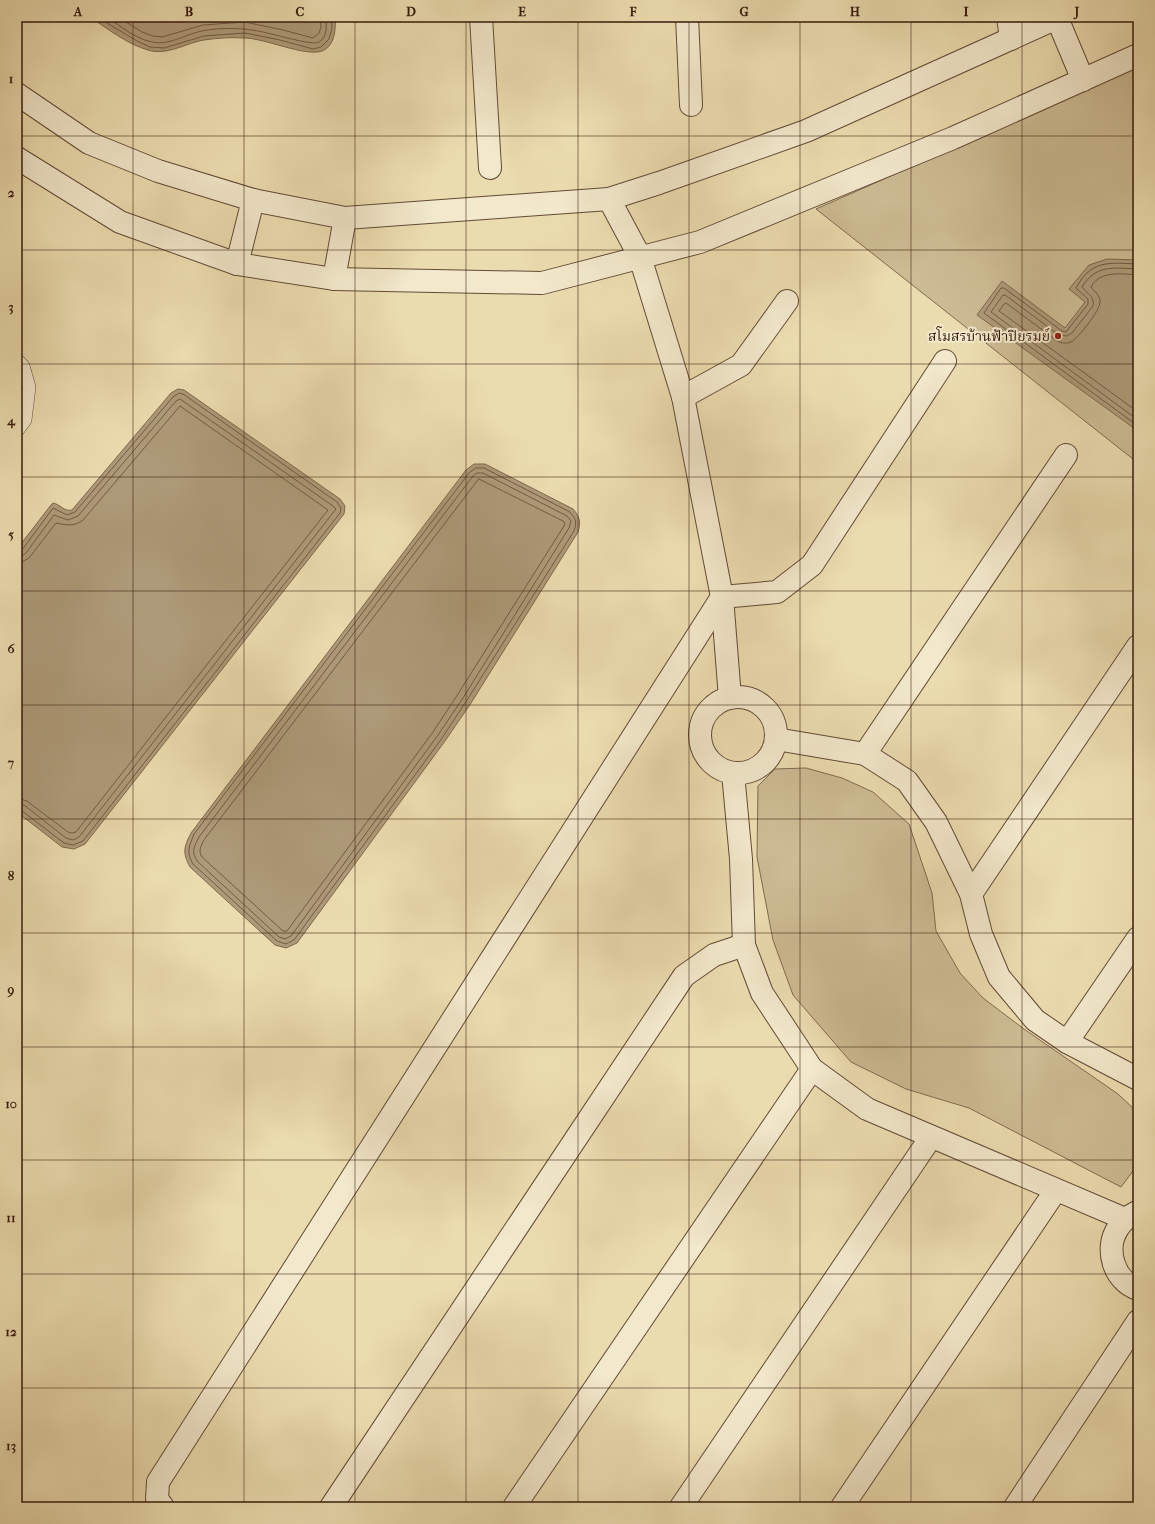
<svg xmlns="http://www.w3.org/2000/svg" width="1155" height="1524" viewBox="0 0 1155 1524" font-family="'IM FELL French Canon','Noto Serif Thai',serif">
	<rect width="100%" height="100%" fill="#ebdcaf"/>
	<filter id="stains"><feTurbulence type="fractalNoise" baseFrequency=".005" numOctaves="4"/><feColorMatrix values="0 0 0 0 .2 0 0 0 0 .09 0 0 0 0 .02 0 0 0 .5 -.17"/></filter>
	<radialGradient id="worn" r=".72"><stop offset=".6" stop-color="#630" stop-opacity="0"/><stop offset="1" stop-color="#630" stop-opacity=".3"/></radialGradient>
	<!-- green -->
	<g fill="#ccbb93" stroke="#816a50">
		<path d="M1138 67V463L816 209Z"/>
		<path d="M806 768 842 778 873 792 909 824 932 893 936 931 960 973 983 998 1024 1029 1118 1094 1133 1108 1138 1122V1154L1133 1171 1121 1187 969 1108 906 1089 851 1062 793 995 773 940 757 857 758 786 775 769Z"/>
	</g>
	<!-- water -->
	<g fill="#ad9a78" stroke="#7d674d">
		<path d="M90 17H335C336 29 335 46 322 51 305 57 265 38 244 38 232 37 217 38 204 40 186 43 167 56 148 50 127 44 108 29 90 17Z"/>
		<path d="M1107 259 1138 260V431L977 315 1002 281 1065 328 1085 302 1069 289 1089 265Z"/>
		<path d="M178 389 184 390 340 499 345 506 344 514 85 844 74 849 62 847 17 812V549L51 505 53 503C60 504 64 512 72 510L171 393Z"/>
		<path d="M474 464H485L573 509C580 517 581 522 578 532L471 703 445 741 297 943 286 948 275 945 190 867C182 852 184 847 191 833L466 470Z"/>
	</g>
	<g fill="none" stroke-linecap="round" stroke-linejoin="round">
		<!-- shore -->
		<g stroke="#725a42" stroke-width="1">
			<path d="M97 17 137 41 150 47 164 48 204 36 245 33 280 40 313 49 321 47 329 39 332 28 331 17"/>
			<path d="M107 17C120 26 136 39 152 42 169 46 186 34 202 31 221 27 245 28 263 32 273 34 313 46 319 42 328 37 326 26 326 17"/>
			<path d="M118 17 142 32 153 36 162 37 203 25 245 22 283 30 313 38 319 33 321 27 320 17"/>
			<path d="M1138 264C1109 263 1092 259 1076 288L1088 299V304L1066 332 1062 331 1004 288H1001L984 313 1138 426"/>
			<path d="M1138 269C1114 268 1096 264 1082 287 1087 294 1095 296 1093 306L1072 333 1067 336 1059 335 1005 295H1003L991 312 1138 420"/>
			<path d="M1138 275C1122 274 1100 270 1091 287 1095 292 1100 295 1100 302 1100 311 1078 338 1071 342 1065 344 1060 343 1056 340L1006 303 1004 304 999 311 1138 412"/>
			<path d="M476 468H484L570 512C576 519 577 522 574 531L467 700 442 738 294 940 286 944 277 941 193 864C186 852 189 847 194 834L469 473Z"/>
			<path d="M477 473H483L567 516 571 521 569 528 463 698 438 735 291 936 285 939 279 937 197 861C191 851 194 847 199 837L473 476Z"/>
			<path d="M479 479 563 521 565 523 564 526 458 694 433 732 287 931H283L202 857C198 851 201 846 204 840Z"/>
			<path d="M17 551 22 550 53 508 67 515 75 512 173 397 179 393 183 394 337 502 341 508 340 513 83 841 73 845 64 843 21 810 17 809"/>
			<path d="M17 556H22L26 553 54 515 68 520 78 516 176 401 180 399 333 506 336 509 79 837 73 840 66 838 24 805 17 804"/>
			<path d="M17 562 24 561 29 558 56 523C66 525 74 527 83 520L180 406 328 510 76 832 72 833 68 832 27 801 17 798"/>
		</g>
		<defs>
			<path id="service" d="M17 360 23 366 29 387 25 420 17 431"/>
			<g id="minor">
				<path d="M481 17 490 168"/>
				<path d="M687 17 691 105"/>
				<path d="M1008 17 1011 39"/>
				<path d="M1057 18 1083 80"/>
				<path d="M17 94 89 143 158 171 253 200 345 218 609 199 659 183 806 131 1059 17"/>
				<path d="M17 158 120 222 237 264 334 279 542 283 700 242 953 138 1138 55"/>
				<path d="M609 199 640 257 683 397 722 597 730 698"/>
				<path d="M237 264 253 200"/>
				<path d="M334 279 345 218"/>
				<path d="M683 397 741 365 787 301"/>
				<circle cx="738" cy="735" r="38"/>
				<path d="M776 739 865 754 907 781 936 822 971 894 981 934 999 977 1035 1020 1067 1042 1138 1079"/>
				<path d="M865 754 1066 455"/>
				<path d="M733 773 741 859 744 945 762 993 812 1069 867 1109 1125 1219"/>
				<path d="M971 894 1138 646"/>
				<path d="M1067 1042 1138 938"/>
				<path d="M1137 1212C1129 1216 1122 1221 1118 1228 1104 1249 1114 1281 1138 1289"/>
				<path d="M163 1507 157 1499 158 1482 722 597 777 592 812 565 945 361"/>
				<path d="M331 1507 684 976 714 955 744 945"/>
				<path d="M514 1507 812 1069"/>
				<path d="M681 1507 931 1137"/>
				<path d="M842 1507 1056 1190"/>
				<path d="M1015 1507 1138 1321"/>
			</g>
		</defs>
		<!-- service casing -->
		<use href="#service" stroke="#634a36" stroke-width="14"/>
		<!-- minor casing -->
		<use href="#minor" stroke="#634a36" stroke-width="24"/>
		<!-- service -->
		<use href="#service" stroke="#f2e8cb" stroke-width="13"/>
		<!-- minor -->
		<use href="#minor" stroke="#f2e8cb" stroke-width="22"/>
	</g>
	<!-- grid -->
	<path fill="none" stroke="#361a0d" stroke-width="1" stroke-opacity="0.55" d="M133 17V1507M244 17V1507M355 17V1507M466 17V1507M578 17V1507M689 17V1507M800 17V1507M911 17V1507M1022 17V1507M17 136H1138M17 250H1138M17 364H1138M17 477H1138M17 591H1138M17 705H1138M17 819H1138M17 933H1138M17 1047H1138M17 1160H1138M17 1274H1138M17 1388H1138"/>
	<!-- markers -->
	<circle fill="#8f2418" stroke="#f2e8cb" stroke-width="1.5" cx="1058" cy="336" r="4"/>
	<g text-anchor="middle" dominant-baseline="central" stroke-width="4" stroke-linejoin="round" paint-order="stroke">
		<!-- poi labels -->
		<g font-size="14" fill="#361a0d" stroke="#f2e8cb" text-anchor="end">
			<text x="1050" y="336">สโมสรบ้านฟ้าปิยรมย์</text>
		</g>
	</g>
	<!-- margin -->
	<rect width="1155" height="1524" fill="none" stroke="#ebdcaf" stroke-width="44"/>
	<rect x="22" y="22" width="1111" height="1480" fill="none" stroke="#361a0d" stroke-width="1.5"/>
	<g font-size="13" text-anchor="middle" font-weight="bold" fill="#361a0d">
		<text x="78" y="16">A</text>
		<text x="189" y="16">B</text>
		<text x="300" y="16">C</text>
		<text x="411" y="16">D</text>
		<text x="522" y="16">E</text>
		<text x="633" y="16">F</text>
		<text x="744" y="16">G</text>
		<text x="855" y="16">H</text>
		<text x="966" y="16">I</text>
		<text x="1077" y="16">J</text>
		<text x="11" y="83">1</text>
		<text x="11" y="197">2</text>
		<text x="11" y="311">3</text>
		<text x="11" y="425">4</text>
		<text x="11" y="539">5</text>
		<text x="11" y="653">6</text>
		<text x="11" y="767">7</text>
		<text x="11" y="880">8</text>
		<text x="11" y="994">9</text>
		<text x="11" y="1108">10</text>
		<text x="11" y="1222">11</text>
		<text x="11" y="1336">12</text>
		<text x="11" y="1450">13</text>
	</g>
	<rect width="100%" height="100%" filter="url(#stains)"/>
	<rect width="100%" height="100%" fill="url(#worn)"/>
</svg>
